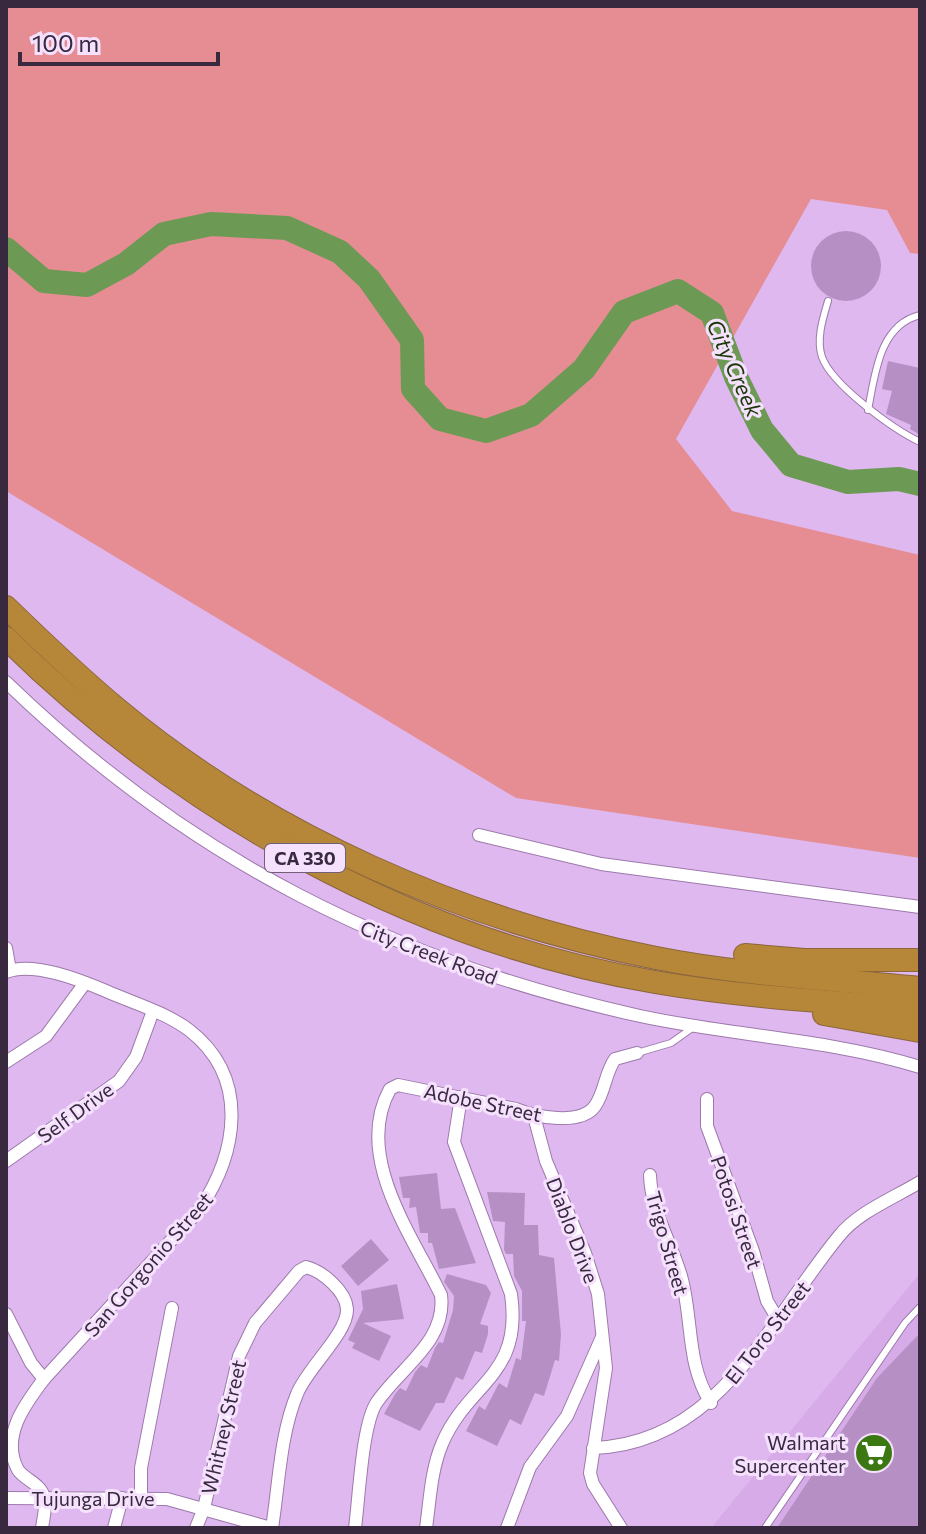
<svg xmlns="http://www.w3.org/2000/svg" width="926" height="1534" viewBox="0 0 926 1534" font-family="Commissioner,sans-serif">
	<rect width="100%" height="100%" fill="#dfb8ef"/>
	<!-- built -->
	<path fill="#d6abe8" d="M920 1272V1528H711L912 1283Z"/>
	<!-- green -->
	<path fill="#e68d93" d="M6 6H920V254L910 253 887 210 811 199 676 439 732 511 920 555V858L516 798 6 491Z"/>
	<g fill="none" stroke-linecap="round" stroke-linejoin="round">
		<!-- river -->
		<path stroke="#6c9a55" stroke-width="24" d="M6 249 44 281 87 285 126 264 164 234 211 224 287 228 340 252 369 279 412 340 413 389 440 419 486 431 531 415 584 369 624 312 678 291 712 313 736 377 762 430 791 465 848 482 899 479 920 484"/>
	</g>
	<!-- building -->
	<g fill="#b690c5">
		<circle cx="846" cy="266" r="35"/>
		<path d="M888 361 920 368V435L910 429 911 425 886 414 892 391 882 389Z"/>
		<path d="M437 1173 441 1209 455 1208 476 1263 439 1269 432 1243H428V1233H420L416 1207 409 1208 410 1198H403L399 1177Z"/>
		<path d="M487 1192 525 1193 524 1225H538L539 1255 554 1258 561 1334 559 1361 555 1360 544 1396 535 1393 521 1425 510 1419 497 1446 466 1431 479 1406 485 1410 499 1383 507 1388 516 1358 521 1360 526 1321H522V1291L514 1276 513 1254H506L504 1250 505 1222 493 1221Z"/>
		<path d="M371 1239 389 1260 358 1286 341 1266Z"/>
		<path d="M447 1274 486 1285 491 1293 480 1324 488 1326V1334L482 1353 475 1351 463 1380 456 1377 444 1403H436L420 1431 384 1414 395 1394 400 1388 406 1391 415 1372 421 1365 427 1368 435 1348 439 1342 443 1343 453 1310 454 1296 444 1282Z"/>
		<path d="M397 1284 404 1319 363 1323 391 1336 379 1361 352 1348 355 1343 348 1340 363 1309 361 1291Z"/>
		<path d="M920 1333V1528H777L877 1378Z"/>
	</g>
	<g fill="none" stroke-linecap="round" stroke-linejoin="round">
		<defs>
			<g id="service">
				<path d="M828 301C823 318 816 339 822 357 832 385 893 429 920 442"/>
				<path d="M868 410C875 375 879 325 920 315"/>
				<path d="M637 1053 671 1043 695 1026"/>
				<path d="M765 1528 905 1323 920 1307"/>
			</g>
			<g id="minor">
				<path d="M6 682C190 860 392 961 640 1016 732 1036 830 1039 920 1067"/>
				<path d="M479 835 601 864 920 907"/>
				<path d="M6 948 10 970"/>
				<path d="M6 972C33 961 80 980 106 991 133 1003 165 1012 189 1030 251 1078 237 1154 199 1210L44 1379C25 1404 0 1437 18 1470 25 1480 40 1483 44 1497 47 1505 43 1520 42 1528"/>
				<path d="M6 1062 46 1036 85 983"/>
				<path d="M707 1099V1126L753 1251 767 1301 779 1321"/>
				<path d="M534 1116 546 1161 585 1253 598 1294 606 1368 590 1473 593 1484 621 1528"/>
				<path d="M6 1161 119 1081 136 1057 153 1011"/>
				<path d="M650 1175C651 1211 671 1242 681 1276 693 1318 686 1365 711 1403"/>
				<path d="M6 1314 31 1363 44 1379"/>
				<path d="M593 1448C719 1444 769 1321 839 1236 858 1212 894 1198 920 1182"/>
				<path d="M141 1497V1468L172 1308"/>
				<path d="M6 1498 167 1499 271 1528"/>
				<path d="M114 1528 122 1498"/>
				<path d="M196 1528 204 1508 239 1356 255 1323 299 1271 306 1267C322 1271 346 1291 347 1309 348 1333 307 1368 297 1394 280 1435 279 1484 272 1528"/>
				<path d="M355 1528C359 1499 362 1423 377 1402 401 1367 447 1341 441 1295 412 1235 353 1156 390 1089L398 1085 516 1109C535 1117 581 1126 595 1106 605 1092 605 1073 615 1059L637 1053"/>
				<path d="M426 1528C430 1500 431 1470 442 1444 468 1382 523 1377 511 1294L454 1142 461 1097"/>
				<path d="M507 1528 530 1467 567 1416 602 1337"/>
			</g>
			<g id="motorway">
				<path d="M6 607C42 642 79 677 117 709 269 836 463 920 656 958 742 975 832 979 920 988"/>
				<path d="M6 638C182 811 410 940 655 982 742 997 832 1002 920 1009"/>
				<path d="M745 955 804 960H920"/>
				<path d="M824 1014 920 1031"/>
			</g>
		</defs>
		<!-- service casing -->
		<use href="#service" stroke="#9d79ac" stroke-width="8"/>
		<!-- minor casing -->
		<use href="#minor" stroke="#9d79ac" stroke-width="14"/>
		<!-- motorway casing -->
		<use href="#motorway" stroke="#8b663b" stroke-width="24"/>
		<!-- service -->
		<use href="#service" stroke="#fff" stroke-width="6"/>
		<!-- minor -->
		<use href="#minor" stroke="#fff" stroke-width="12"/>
		<!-- motorway -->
		<use href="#motorway" stroke="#b78739" stroke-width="22"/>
	</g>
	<!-- icons -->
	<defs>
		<symbol id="supermarket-disc" viewBox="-11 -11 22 22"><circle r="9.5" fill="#3c7811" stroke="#f5e1fd"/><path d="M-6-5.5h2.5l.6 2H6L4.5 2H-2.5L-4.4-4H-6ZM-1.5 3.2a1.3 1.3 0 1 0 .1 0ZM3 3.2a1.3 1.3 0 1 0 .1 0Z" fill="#fff"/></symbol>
	</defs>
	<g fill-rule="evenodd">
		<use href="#supermarket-disc" x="852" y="1431" width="44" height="44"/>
	</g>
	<g text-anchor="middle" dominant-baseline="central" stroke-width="6" stroke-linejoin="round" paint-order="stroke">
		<!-- shield labels -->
		<rect fill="#f5e1fd" stroke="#716078" stroke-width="2" x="265" y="844" width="80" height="28" rx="6"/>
		<g font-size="18" font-weight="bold" fill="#38293f">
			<text x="305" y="858">CA 330</text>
		</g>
		<!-- street labels -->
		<g font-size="20" fill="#38293f" stroke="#f5e1fd">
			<text transform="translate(429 952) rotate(21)">City Creek Road</text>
			<text transform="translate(483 1102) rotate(12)">Adobe Street</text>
			<text transform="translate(75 1112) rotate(-36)">Self Drive</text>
			<text transform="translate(737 1212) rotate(71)">Potosi Street</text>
			<text transform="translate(573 1230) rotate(69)">Diablo Drive</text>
			<text transform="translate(668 1243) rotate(74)">Trigo Street</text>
			<text transform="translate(148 1264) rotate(-49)">San Gorgonio Street</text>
			<text transform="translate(767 1332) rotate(-52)">El Toro Street</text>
			<text transform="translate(223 1427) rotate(-77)">Whitney Street</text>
			<text x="93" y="1498">Tujunga Drive</text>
		</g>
		<!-- poi labels -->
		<g font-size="20" fill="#38293f" stroke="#f5e1fd" text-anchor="end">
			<text x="846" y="1442">Walmart<tspan x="846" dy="23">Supercenter</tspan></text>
		</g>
		<!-- water labels -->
		<g font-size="22" font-style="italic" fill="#1a3806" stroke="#f5e1fd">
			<text transform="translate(735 368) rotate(66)">City Creek</text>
		</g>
	</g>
	<!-- border -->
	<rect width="926" height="1534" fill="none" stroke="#38293f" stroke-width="16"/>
	<!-- scale -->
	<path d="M20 52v12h198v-12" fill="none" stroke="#38293f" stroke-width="4"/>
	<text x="32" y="52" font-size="24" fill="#38293f" stroke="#f5e1fd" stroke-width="6" paint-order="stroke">100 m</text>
</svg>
